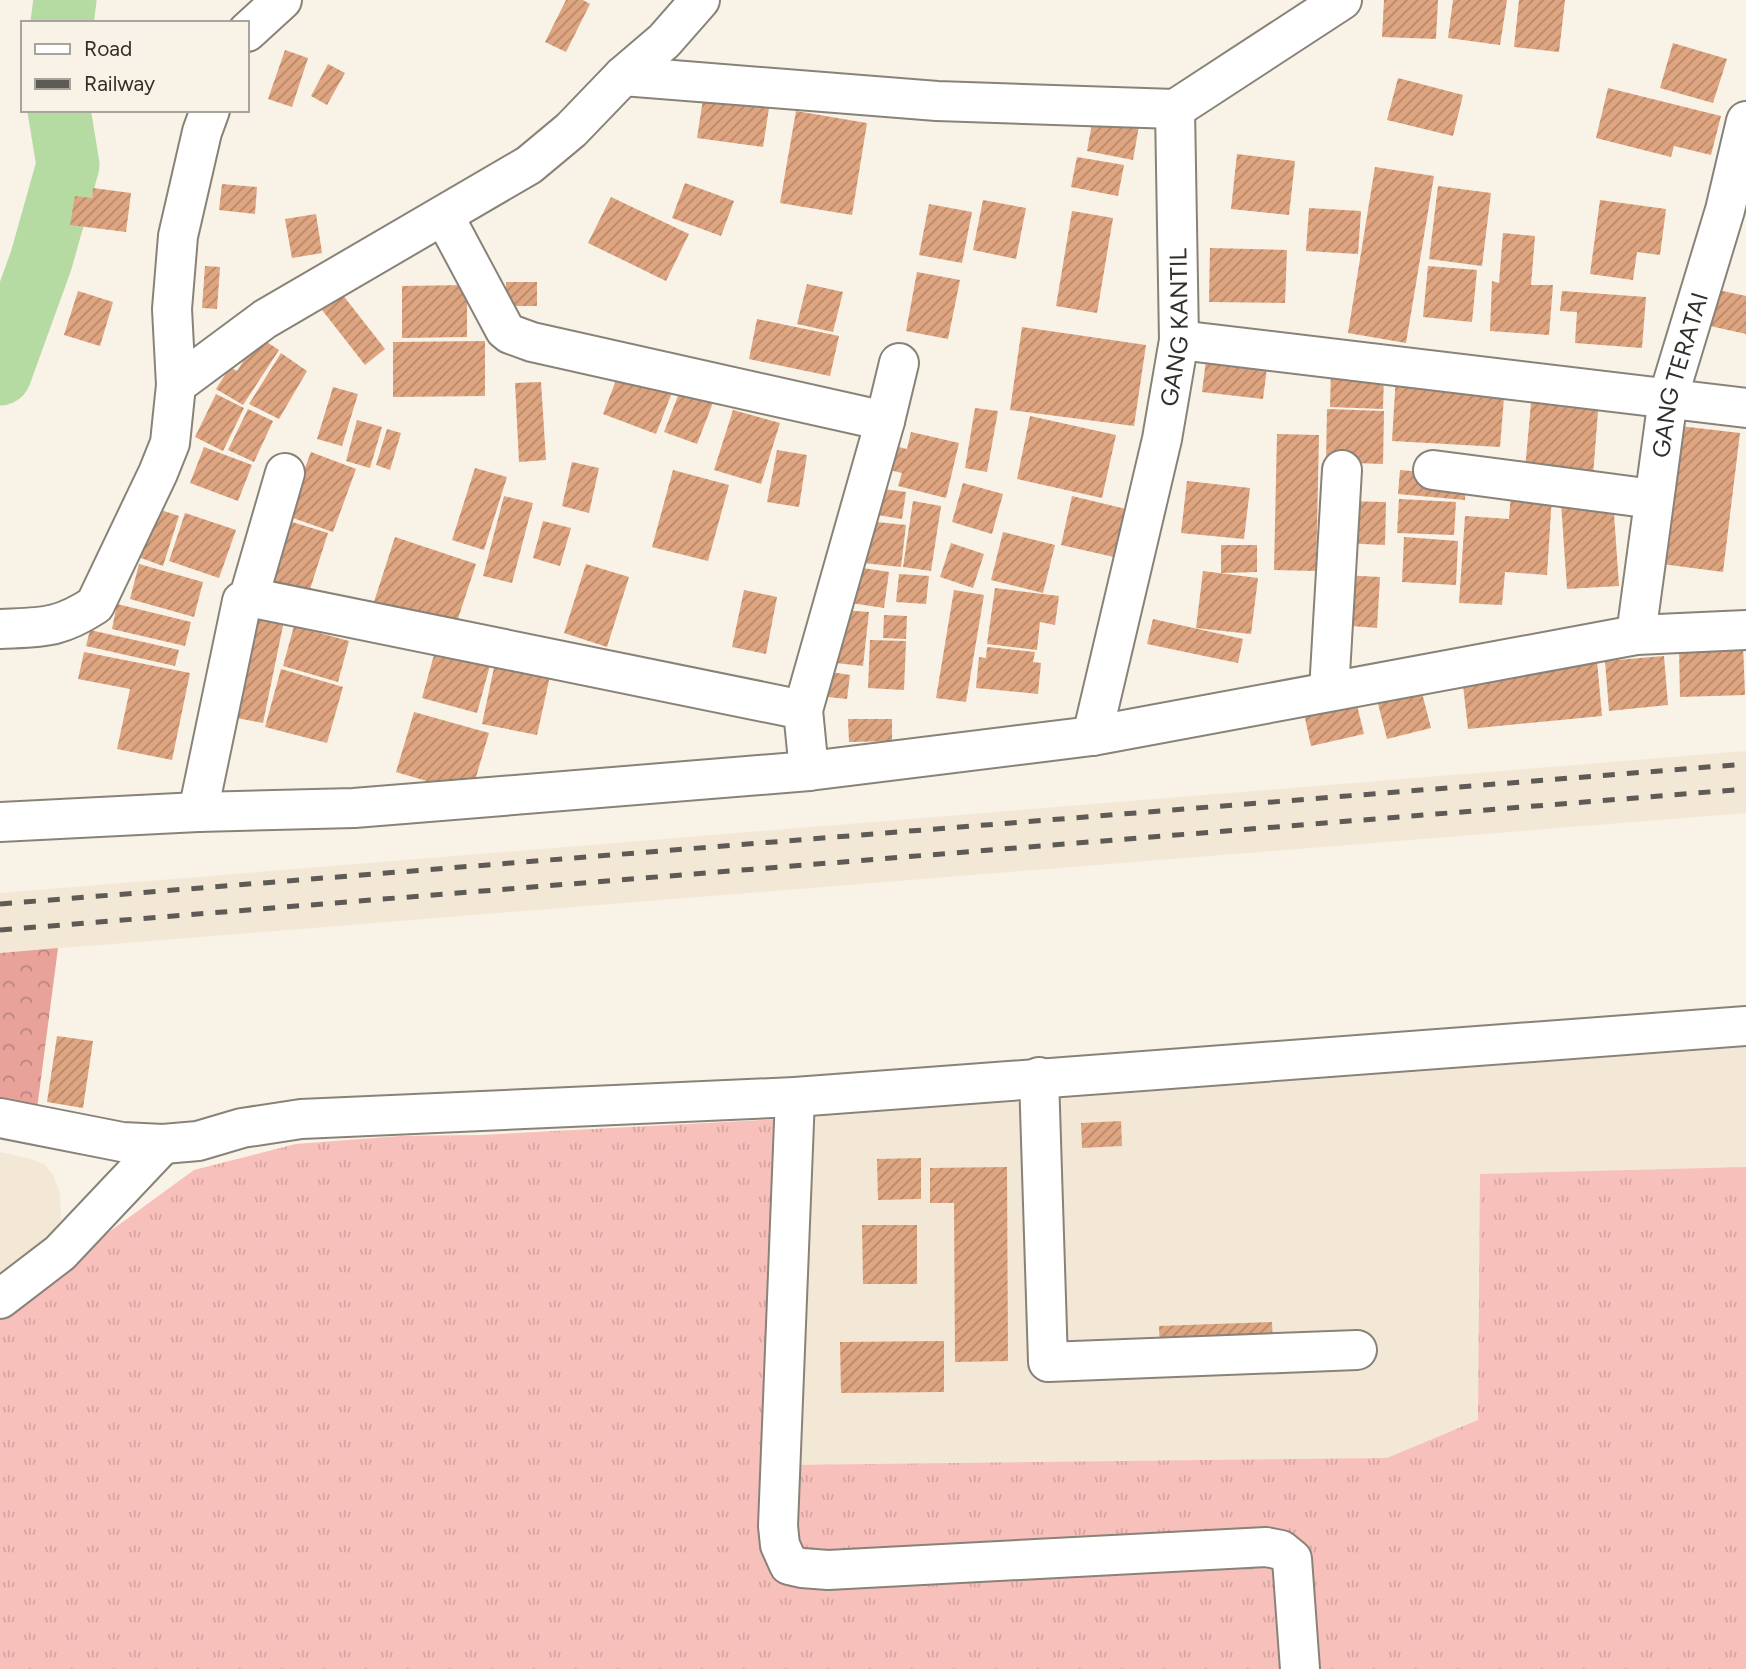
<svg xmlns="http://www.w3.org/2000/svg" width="1746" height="1669" viewBox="0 0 1746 1669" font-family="Figtree,sans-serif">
	<defs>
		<pattern id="grass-tufts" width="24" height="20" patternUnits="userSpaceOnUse" patternTransform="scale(1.75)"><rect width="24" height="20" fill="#f8c0ba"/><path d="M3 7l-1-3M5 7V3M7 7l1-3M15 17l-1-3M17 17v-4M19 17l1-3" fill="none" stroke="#d5a5a0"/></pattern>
		<pattern id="forest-crowns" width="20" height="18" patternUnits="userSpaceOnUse" patternTransform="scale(1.75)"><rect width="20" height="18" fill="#e8a29a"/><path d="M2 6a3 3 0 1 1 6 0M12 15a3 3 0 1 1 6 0" fill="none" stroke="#bd847e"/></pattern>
		<pattern id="building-hatch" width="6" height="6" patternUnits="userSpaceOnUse" patternTransform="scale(1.75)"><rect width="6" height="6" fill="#dfa581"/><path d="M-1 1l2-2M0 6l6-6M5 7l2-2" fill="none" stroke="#b5876a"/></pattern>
	</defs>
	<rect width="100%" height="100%" fill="#f9f2e6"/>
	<!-- built -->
	<g fill="#f3e8d5">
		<path d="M1746 751V813L0 953V893Z"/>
		<path d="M1746 1047V1669H0V1152L31 1159 45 1165 53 1175 60 1193 61 1219 51 1241 68 1262 194 1170 296 1144 401 1136 482 1135 800 1118Z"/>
	</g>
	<!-- grass -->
	<path fill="url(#grass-tufts)" d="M800 1118 790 1465 1387 1458 1478 1420 1480 1174 1746 1167V1669H0V1321L42 1279 68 1262 194 1170 296 1144 401 1136 482 1135Z"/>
	<!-- forest -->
	<path fill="url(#forest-crowns)" d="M58 948 37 1109 0 1100V953Z"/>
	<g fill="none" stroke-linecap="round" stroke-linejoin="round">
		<!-- river -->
		<g stroke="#b5dba3" stroke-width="63">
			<path d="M62 23 65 0"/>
			<path d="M0 374 41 261 68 165 59 110"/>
		</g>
	</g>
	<!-- building -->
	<g fill="url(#building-hatch)">
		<path d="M566 0H583L590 4 566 52 545 42Z"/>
		<path d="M1384 0H1438L1436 39 1382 37Z"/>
		<path d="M1453 0H1507L1500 45 1448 38Z"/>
		<path d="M1519 0H1565L1559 52 1514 47Z"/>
		<path d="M1673 43 1727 59 1713 103 1660 88Z"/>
		<path d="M285 50 308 58 292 107 268 99Z"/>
		<path d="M328 64 345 73 327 105 311 96Z"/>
		<path d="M1398 78 1463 95 1453 136 1387 120Z"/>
		<path d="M1608 88 1721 116 1711 155 1674 146 1671 157 1596 138Z"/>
		<path d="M703 99 769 108 763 147 697 138Z"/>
		<path d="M796 111 867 123 852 215 780 203Z"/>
		<path d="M1094 112 1140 120 1133 160 1087 151Z"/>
		<path d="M1237 154 1295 161 1289 215 1231 209Z"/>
		<path d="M1077 157 1124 165 1118 196 1071 187Z"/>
		<path d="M1375 167 1434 176 1406 343 1348 333Z"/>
		<path d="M685 183 734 201 721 236 672 218Z"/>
		<path d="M222 184 257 187 255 214 219 210Z"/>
		<path d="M1438 186 1491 193 1482 266 1429 259Z"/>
		<path d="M93 188 131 193 126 232 70 225 75 196 92 198Z"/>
		<path d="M611 197 689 234 666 281 588 243Z"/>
		<path d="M983 200 1026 208 1016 259 973 250Z"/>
		<path d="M1600 200 1666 209 1660 255 1637 252 1633 280 1590 274Z"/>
		<path d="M929 204 972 212 962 263 919 255Z"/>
		<path d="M1309 208 1361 211 1358 254 1306 251Z"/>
		<path d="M1072 211 1113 218 1097 313 1056 306Z"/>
		<path d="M316 214 322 253 292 258 285 219Z"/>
		<path d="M1503 233 1535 236 1531 285H1553L1549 335 1490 331 1492 281 1499 283Z"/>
		<path d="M1210 248 1287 250 1285 303 1209 302Z"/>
		<path d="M205 266 220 267 217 309 202 308Z"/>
		<path d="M1428 266 1477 270 1472 322 1423 317Z"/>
		<path d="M917 272 960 280 948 339 906 331Z"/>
		<rect x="506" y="282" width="31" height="24"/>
		<path d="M807 284 843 292 833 332 797 324Z"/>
		<path d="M335 285 385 349 365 365 315 301Z"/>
		<path d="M467 285V337L402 338V286Z"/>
		<path d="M1709 288 1746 296V334L1701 324Z"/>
		<path d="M78 291 113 302 100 346 64 335Z"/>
		<path d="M1562 291 1646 297 1642 348 1575 343 1577 312 1560 311Z"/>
		<path d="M757 319 839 336 830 376 749 359Z"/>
		<path d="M1022 327 1146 345 1134 426 1010 410Z"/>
		<path d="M259 337 279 350 243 405 216 389 230 367 237 371Z"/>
		<path d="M485 341V396L393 397V342Z"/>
		<path d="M1207 352 1268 360 1263 399 1202 392Z"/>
		<path d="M281 353 307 371 279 419 249 404Z"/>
		<path d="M620 370 673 390 656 434 603 414Z"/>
		<path d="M1331 371 1384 373 1383 409 1330 407Z"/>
		<path d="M1396 375 1505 385 1500 447 1392 441Z"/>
		<path d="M541 382 546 460 519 462 515 383Z"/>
		<path d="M333 387 358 394 342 446 317 439Z"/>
		<path d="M681 388 714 400 697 444 664 432Z"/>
		<path d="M1532 392 1599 398 1593 476 1525 470Z"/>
		<path d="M216 394 244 408 223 451 195 437Z"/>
		<path d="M975 408 998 411 987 472 965 468Z"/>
		<path d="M248 409 273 421 254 462 228 450Z"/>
		<path d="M1327 409 1384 411 1383 464 1326 462Z"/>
		<path d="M733 410 780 423 761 484 714 470Z"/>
		<path d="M1030 416 1116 435 1102 498 1017 479Z"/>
		<path d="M357 420 382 427 370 468 346 461Z"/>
		<path d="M1680 426 1740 433 1723 572 1662 564Z"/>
		<path d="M387 429 401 433 390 470 376 465Z"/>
		<path d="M911 432 959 443 946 498 898 486 902 473 885 469 891 445 907 449Z"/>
		<path d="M1277 434 1319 435 1316 571 1274 570Z"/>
		<path d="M204 447 252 465 238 501 190 483Z"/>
		<path d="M777 450 807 455 799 507 767 502Z"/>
		<path d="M311 452 356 469 333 532 287 516Z"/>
		<path d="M572 462 599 468 589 513 562 506Z"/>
		<path d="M475 468 507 477 484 550 452 540Z"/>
		<path d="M673 470 729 485 708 561 652 547Z"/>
		<path d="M1400 470 1466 476 1465 500 1398 494Z"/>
		<path d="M1187 481 1250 488 1244 539 1181 533Z"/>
		<path d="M963 483 1003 494 992 534 952 522Z"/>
		<path d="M876 488 906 492 902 519 871 514Z"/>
		<path d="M1511 493 1552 496 1547 575 1505 572 1502 605 1459 603 1465 516 1509 519Z"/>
		<path d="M504 496 533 503 512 583 483 576Z"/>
		<path d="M1072 496 1126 509 1114 557 1061 545Z"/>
		<path d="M1399 499 1456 502 1454 535 1397 533Z"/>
		<path d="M1613 499 1619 586 1567 589 1561 503Z"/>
		<path d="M913 501 941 506 931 571 903 567Z"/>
		<path d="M1342 501 1386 502 1385 545 1341 543Z"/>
		<path d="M146 505 179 516 163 566 130 554Z"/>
		<path d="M185 513 236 530 219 578 169 561Z"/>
		<path d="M289 521 328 533 305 605 267 594Z"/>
		<path d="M543 521 571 528 560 566 533 558Z"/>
		<path d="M867 521 906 525 901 567 863 563Z"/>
		<path d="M1003 532 1055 545 1043 593 991 580Z"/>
		<path d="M395 537 476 564 452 637 371 611Z"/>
		<path d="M1404 537 1458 541 1456 585 1402 582Z"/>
		<path d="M951 543 984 554 973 588 940 577Z"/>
		<path d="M1221 545H1257V572L1221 573Z"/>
		<path d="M139 564 203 582 194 617 130 599Z"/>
		<path d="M586 564 629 577 607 647 564 633Z"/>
		<path d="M856 567 889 572 884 608 851 603Z"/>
		<path d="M1203 571 1258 578 1251 634 1196 628Z"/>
		<path d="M899 574 929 576 926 604 896 602Z"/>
		<path d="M1342 575 1380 577 1377 628 1339 625Z"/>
		<path d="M995 588 1059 596 1055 625 1040 622 1037 650 987 644Z"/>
		<path d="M744 590 777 597 766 654 732 647Z"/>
		<path d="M954 590 984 595 966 702 936 698Z"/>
		<path d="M117 604 191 622 185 646 112 629Z"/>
		<path d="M250 608 285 616 263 723 227 716Z"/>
		<path d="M842 610 869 612 863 666 836 663Z"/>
		<path d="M884 615 907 616 906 639 883 638Z"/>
		<path d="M1153 619 1243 639 1238 663 1147 644Z"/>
		<path d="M294 626 349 641 338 682 283 666Z"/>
		<path d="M90 630 179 650 175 666 86 646Z"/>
		<path d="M870 640 906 641 904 690 868 688Z"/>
		<path d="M437 644 492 658 477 713 422 698Z"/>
		<path d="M1743 645 1745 695 1680 697 1679 647Z"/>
		<path d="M987 647 1035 652 1033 662 1041 663 1038 694 976 688 979 657 986 658Z"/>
		<path d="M84 652 190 673 172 760 117 749 130 689 78 679Z"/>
		<path d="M1664 656 1668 705 1609 711 1605 661Z"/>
		<path d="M1597 661 1602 716 1468 729 1462 676Z"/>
		<path d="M495 663 550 676 537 735 482 724Z"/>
		<path d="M281 669 343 687 327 743 265 727Z"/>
		<path d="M831 672 850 675 847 699 828 697Z"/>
		<path d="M1419 681 1431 728 1387 739 1375 692Z"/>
		<path d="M1355 697 1364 734 1311 746 1303 709Z"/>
		<path d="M414 712 489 733 471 794 396 772Z"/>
		<path d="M848 719H892V741L849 742Z"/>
		<path d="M57 1036 93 1041 83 1108 47 1102Z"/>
		<path d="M1121 1121 1122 1146 1082 1148 1081 1123Z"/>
		<path d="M921 1158V1199L878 1200 877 1159Z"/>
		<path d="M1007 1167 1008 1361 955 1362 954 1203H930V1168Z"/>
		<path d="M862 1225H917V1284H863Z"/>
		<path d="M1272 1322 1274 1371 1161 1376 1159 1326Z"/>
		<path d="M944 1341V1392L841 1393 840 1342Z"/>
	</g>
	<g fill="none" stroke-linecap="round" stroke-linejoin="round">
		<defs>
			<g id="minor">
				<path d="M247 32 282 0"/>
				<path d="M623 76 937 101 1175 109"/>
				<path d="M1175 109 1342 0"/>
				<path d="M444 216 505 330 510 334 532 342 885 421"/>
				<path d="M1179 340 1746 408"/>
				<path d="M176 385 265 319 529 165 571 130 623 76 664 41 700 0"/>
				<path d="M1433 470 1653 499"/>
				<path d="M249 597 803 710"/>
				<path d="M0 629C43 627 58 629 95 605L158 473 170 443 176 385 172 309 178 236 202 132 210 110"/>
				<path id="s1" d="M1636 635 1668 398 1725 210 1746 121"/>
				<path d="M1329 691 1342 470"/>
				<path id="s2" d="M1092 736 1162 439 1179 340 1175 109"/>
				<path d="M809 771 803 710 885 421 899 363"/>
				<path d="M198 812 242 601 249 597 285 473"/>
				<path d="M0 822 198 812 354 808 809 771 1092 736 1636 635 1746 630"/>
				<path d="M1039 1077 1048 1362 1357 1350"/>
				<path d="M795 1097 778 1526 780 1545 789 1565 802 1568 828 1570 1266 1547 1281 1550 1292 1559 1300 1669"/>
				<path d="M0 1118 122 1142 163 1144 198 1141 242 1128 301 1119 795 1097 1746 1026"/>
				<path d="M0 1299 60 1253 163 1144"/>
			</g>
		</defs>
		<!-- minor casing -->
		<use href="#minor" stroke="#898278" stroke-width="42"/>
		<!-- minor -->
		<use href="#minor" stroke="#fff" stroke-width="38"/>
		<!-- rail -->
		<g stroke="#5e5a55" stroke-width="5" stroke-dasharray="12 12" stroke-linecap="butt">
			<path d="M0 904 1746 764"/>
			<path d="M0 930 1746 789"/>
		</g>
	</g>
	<g text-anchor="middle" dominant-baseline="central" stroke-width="5" stroke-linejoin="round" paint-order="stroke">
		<!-- street labels -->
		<g font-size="24" fill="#322f2b" stroke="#f9f2e6">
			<text stroke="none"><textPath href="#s2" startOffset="418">GANG KANTIL</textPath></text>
			<text stroke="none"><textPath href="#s1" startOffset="264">GANG TERATAI</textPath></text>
		</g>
	</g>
	<!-- legend -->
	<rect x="21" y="21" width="228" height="91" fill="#f9f2e6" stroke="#a9a49b" stroke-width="2"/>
	<rect x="35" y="44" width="35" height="10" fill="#ffffff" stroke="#a9a49b" stroke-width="2"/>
	<text x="84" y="56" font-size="21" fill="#322f2b">Road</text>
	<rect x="35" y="79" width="35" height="10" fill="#5e5a55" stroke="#a9a49b" stroke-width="2"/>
	<text x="84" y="91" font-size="21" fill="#322f2b">Railway</text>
</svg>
